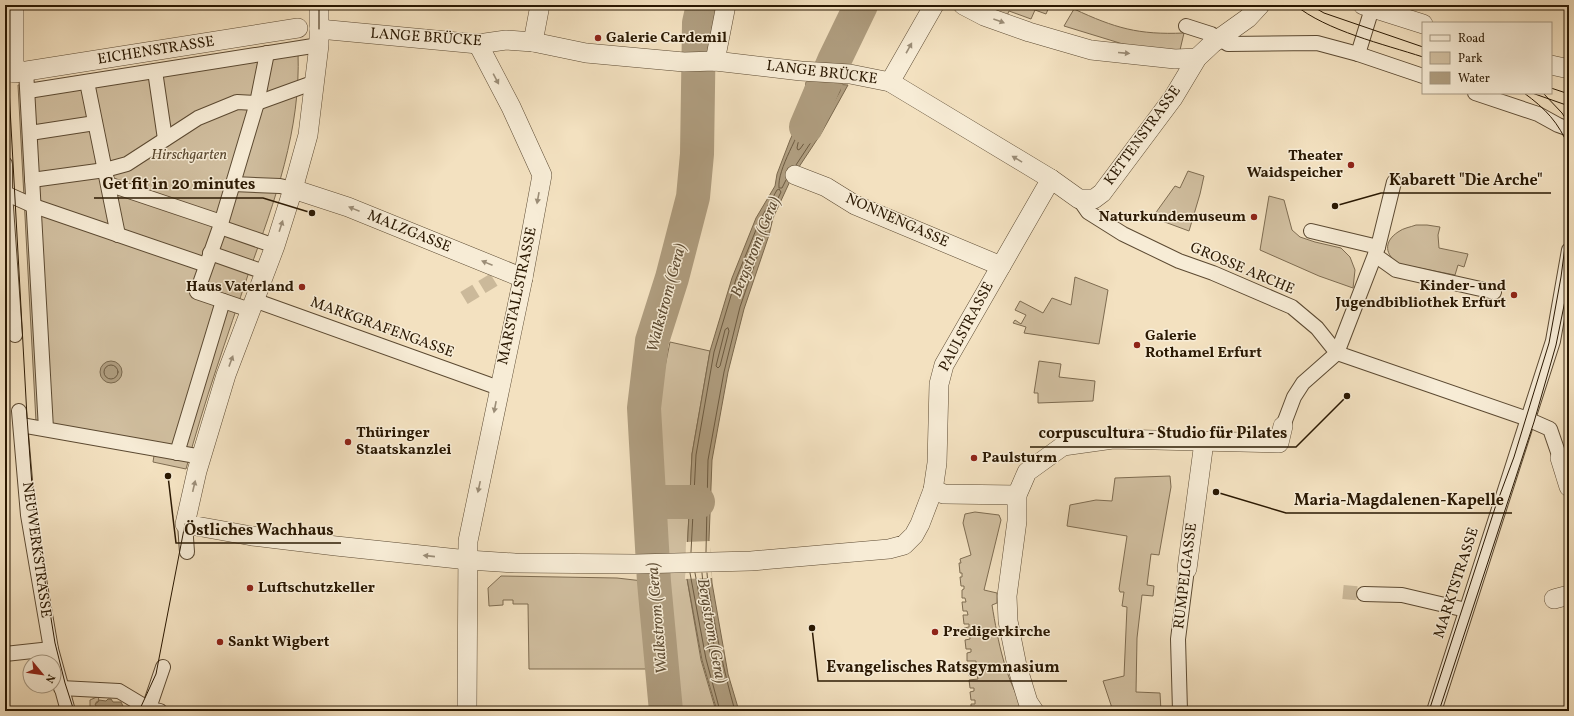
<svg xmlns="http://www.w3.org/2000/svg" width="1574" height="716" viewBox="0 0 1574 716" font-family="Vollkorn,serif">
	<rect width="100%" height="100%" fill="#f3e1c0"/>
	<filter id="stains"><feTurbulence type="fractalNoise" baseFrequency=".005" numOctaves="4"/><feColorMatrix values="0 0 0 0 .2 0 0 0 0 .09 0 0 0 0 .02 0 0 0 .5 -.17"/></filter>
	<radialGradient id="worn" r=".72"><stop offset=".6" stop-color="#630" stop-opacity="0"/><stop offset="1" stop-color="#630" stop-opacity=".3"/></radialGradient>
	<!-- green -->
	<g fill="#d1bfa0" stroke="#7e6c51">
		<path d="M985 5H1050L1046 14 1035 10 1031 19 1009 11 1006 18Z"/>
		<path d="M1074 9C1115 28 1138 35 1184 33L1180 50 1136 48 1064 26Z"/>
		<path d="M298 52C301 130 275 200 249 272 227 337 204 402 186 469L153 462 156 443 36 422 18 85 59 83Z"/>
		<path d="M1188 171 1204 176 1200 194 1189 231 1154 218 1157 211 1175 186 1180 188Z"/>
		<path d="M1269 196 1284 200 1292 230 1300 237 1315 242 1341 248 1350 257 1355 270 1353 288 1319 276 1260 250Z"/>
		<path d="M1416 225H1427L1440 227 1438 235 1439 248 1468 254 1464 267 1458 265 1455 275 1399 264C1385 255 1383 242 1398 232 1403 228 1411 227 1416 225Z"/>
		<path d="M1075 277 1108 290 1099 344 1024 333 1026 327 1013 323 1015 320 1021 324 1026 315 1015 310 1020 301 1043 313 1052 298 1071 305Z"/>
		<path d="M670 342 710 351 692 454 686 573 701 660 716 711H674L666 659 657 453 660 391Z"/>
		<path d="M1039 361 1061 364 1059 377 1095 381 1093 401 1038 403V393H1034Z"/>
		<path d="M1170 476 1171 487 1159 555 1151 554 1147 585 1154 586 1153 596 1142 595 1137 638 1136 692 1160 693 1161 711H1113L1103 681 1124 676 1127 607 1122 606 1124 592H1120L1119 589 1127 536 1067 526 1070 505 1096 500 1112 501 1115 478Z"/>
		<path d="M975 512 999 515 1001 520 984 590 997 593V603L992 605C998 641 1005 680 1026 711H971V704H975V700H971L970 692 974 691V688H970L969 680 978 679 977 675 969 676 968 666H976V661H967V653L971 652V649H966L965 640 970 639V636H965L964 628 969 627V624H964L963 615H968L967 611H963L962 602H966L965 598H962V590L964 589V586H961L960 577H962V573H960L959 563H961L960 559 971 555 963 523 965 514Z"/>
		<path d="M501 576 617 578 643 581 651 669H529L528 604H513V600H503V605L489 606 488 588Z"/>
		<path d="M99 696 98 702H96L98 708 101 711H90V700Z"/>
	</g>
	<!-- water -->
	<g fill="#af9d7f" stroke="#7a684d">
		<path d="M806 82 848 85 822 132 791 179 773 218 769 235 744 309 728 372 712 460 709 540 712 583 728 674 739 711H717L702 660 686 573 692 454 710 351 732 278 756 218 775 186 777 174 790 140 802 114Z"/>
		<circle cx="111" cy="372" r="11"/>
		<path d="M108 699H111L113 702H121L123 706 120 711 98 710 95 704 98 702 99 700 106 701Z"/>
	</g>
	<!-- pier -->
	<path fill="#f3e1c0" d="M710 541 712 578 685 579 686 542Z"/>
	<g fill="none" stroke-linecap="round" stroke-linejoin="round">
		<!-- shore -->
		<g stroke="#6c5a40" stroke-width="1">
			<path d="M816 92 831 93 832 95 815 128 800 149 798 150 797 148 798 143 811 117 814 93Z"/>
			<path d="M786 180 782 188H779C777 169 800 134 806 115 809 106 808 96 810 87L840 88V91L819 130 796 165"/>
			<path d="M728 328 729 331 720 366 718 368 716 366 725 330Z"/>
			<circle cx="111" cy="372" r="7"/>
			<path d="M691 552 696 455 714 352 736 279 760 220 777 190 779 189 781 192 769 217 765 234 740 307 724 372 708 460 706 552"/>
			<path d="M690 573 706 659 720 711"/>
			<path d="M695 573 711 658 714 668 716 669 718 667 703 584 702 573"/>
			<path d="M707 573 708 584C715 627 723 669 735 711"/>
		</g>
		<!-- river -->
		<g stroke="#af9d7f" stroke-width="34">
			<path d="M806 127 834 61 861 5"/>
			<path d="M650 502H698"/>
			<path d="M666 711 654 582 644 408 652 341 672 278 693 197 697 154 699 23 703 5"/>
		</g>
		<!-- pedestrian-tunnel -->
		<g stroke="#cbb99a" stroke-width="14" stroke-dasharray="14 7" stroke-linecap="butt">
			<path d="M464 298 500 276"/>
			<path d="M1343 592 1364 594"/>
		</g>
		<defs>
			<g id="pedestrian">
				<path d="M1186 26 1211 34 1228 44 1317 43 1358 54 1423 76"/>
				<path d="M1358 54 1370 15"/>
				<path d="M26 70 46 429"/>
				<path d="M155 71 165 139"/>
				<path d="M87 82 118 235"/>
				<path d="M28 91 319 45"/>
				<path d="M1475 93 1538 114 1558 125 1569 129"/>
				<path d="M30 133 95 123"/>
				<path d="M5 164V193L15 335"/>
				<path d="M32 180 105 170 127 164 198 118 237 102 257 103 315 82"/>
				<path d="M108 184 221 222"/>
				<path d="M233 184 280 186 293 189"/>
				<path d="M5 193 34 206 206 265"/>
				<path d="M1079 199 1088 212 1123 234 1179 261 1213 273 1292 307 1317 328 1337 353 1525 418 1550 429 1560 458"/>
				<path d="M220 227 275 246"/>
				<path d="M1311 231 1378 247"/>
				<path d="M210 253 264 272"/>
				<path d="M1375 255 1396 270 1494 292"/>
				<path d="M254 300 499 388"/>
				<path d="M250 310 197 292 220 227 257 103 267 53"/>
				<path d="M19 411 28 515 51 649 68 711"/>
				<path d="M21 425 202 457"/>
				<path d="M1283 426 1294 397 1303 383 1337 353 1378 247 1394 182"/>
				<path d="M177 453 223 301"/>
				<path d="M185 524 187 552"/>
				<path d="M1364 594 1402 595 1466 610"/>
				<path d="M5 654 51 649"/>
				<path d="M61 688 119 691 149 709 160 711"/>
				<path d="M148 711 163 667"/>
				<path d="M1180 711 1178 639 1187 569"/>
				<path d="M1434 711 1553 341 1569 250"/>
			</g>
			<g id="minor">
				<path d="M14 5V73L298 28"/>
				<path d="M319 5V45L308 135 293 189 275 246 226 375 197 471 185 524 252 536 336 546 468 560 515 563 636 564 751 561 889 549 904 545 914 535 920 524 933 490 937 463 939 384 944 365 1051 179"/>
				<path d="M963 5 984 16 1029 32 1091 50 1175 59 1197 58"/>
				<path d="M1363 5 1423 24"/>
				<path d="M319 29 478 44 506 40 533 42 586 53 684 62 715 61 801 71 850 74 890 82 1051 179 1079 199H1094L1102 193 1173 98 1197 58 1213 43 1248 18 1260 5"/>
				<path d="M533 42 540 5"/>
				<path d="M715 61 726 5"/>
				<path d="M1551 65 1569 69"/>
				<path d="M890 82 934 5"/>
				<path d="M795 175 826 187 855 205 1001 266"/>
				<path d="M293 189 348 207 523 278"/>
				<path d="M1560 458 1569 487"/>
				<path d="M933 490 944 494 1017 495"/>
				<path d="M1187 569 1204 442"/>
				<path d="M1554 599 1569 595"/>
				<path d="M467 711 468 541 523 278 542 175 511 107 478 44"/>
				<path d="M1034 711 1028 702 1017 666 1008 621 1007 596 1017 521V495L1027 472 1063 446 1113 439 1279 443 1283 426"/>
			</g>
		</defs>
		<!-- pedestrian casing -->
		<use href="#pedestrian" stroke="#5c4a32" stroke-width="16"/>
		<!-- minor casing -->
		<use href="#minor" stroke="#5c4a32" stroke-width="20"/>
		<!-- pedestrian -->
		<use href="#pedestrian" stroke="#f7ecd6" stroke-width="14"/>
		<!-- minor -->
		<use href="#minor" stroke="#f7ecd6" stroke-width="19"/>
		<!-- tram -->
		<g stroke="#2a1802" stroke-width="1">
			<path d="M9 5 8 65 10 108 27 417 34 513 55 643 65 683 74 711"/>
			<path d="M319 5V29"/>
			<path d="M1295 5C1327 31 1383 44 1423 57"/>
			<path d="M1310 5 1324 13 1423 47"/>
			<path d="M1551 88 1569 94"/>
			<path d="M1524 93C1546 109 1558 122 1569 147"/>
			<path d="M1532 93 1569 106"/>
			<path d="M1543 93 1562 113 1569 124"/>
			<path d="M139 711 156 674 185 524"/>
			<path d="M1429 711 1495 508 1514 457 1549 343 1561 277 1569 216"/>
			<path d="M1439 711 1534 422 1556 345 1569 281"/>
		</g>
	</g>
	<!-- one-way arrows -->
	<defs><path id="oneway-solid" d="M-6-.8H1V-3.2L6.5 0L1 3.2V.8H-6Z"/></defs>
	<g fill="#9b8d77">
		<use href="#oneway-solid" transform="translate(999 21) rotate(20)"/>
		<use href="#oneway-solid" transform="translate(909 48) rotate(-61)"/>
		<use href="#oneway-solid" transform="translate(1124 53) rotate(5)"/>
		<use href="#oneway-solid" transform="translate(496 79) rotate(62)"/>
		<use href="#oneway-solid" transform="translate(1017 159) rotate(-149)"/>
		<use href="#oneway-solid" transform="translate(538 198) rotate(100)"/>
		<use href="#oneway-solid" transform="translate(354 209) rotate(-158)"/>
		<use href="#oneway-solid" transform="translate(281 226) rotate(-72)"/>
		<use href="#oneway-solid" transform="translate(487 263) rotate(-158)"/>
		<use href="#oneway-solid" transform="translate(231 361) rotate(-70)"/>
		<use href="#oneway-solid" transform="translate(495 407) rotate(101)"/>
		<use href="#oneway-solid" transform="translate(194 486) rotate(-77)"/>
		<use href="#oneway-solid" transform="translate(479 487) rotate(102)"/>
		<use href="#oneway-solid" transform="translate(429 556) rotate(-174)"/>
	</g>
	<!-- markers -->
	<g fill="#8f2418" stroke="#f7ecd6" stroke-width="1.5">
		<circle cx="598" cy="38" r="4"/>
		<circle cx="1351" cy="165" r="4"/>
		<circle cx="1254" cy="217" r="4"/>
		<circle cx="302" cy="287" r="4"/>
		<circle cx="1514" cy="295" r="4"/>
		<circle cx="1137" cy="345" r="4"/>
		<circle cx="348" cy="442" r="4"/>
		<circle cx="974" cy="458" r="4"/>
		<circle cx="250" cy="588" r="4"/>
		<circle cx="935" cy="632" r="4"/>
		<circle cx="220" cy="642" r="4"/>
	</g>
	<g text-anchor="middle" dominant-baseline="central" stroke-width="3" stroke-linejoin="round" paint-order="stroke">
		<!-- street labels -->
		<g font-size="15" fill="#2a1802" stroke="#f7ecd6">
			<text transform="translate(426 38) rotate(4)">LANGE BRÜCKE</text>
			<text transform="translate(156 51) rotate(-9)">EICHENSTRASSE</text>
			<text transform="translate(822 73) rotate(7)">LANGE BRÜCKE</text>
			<text transform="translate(1143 136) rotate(-54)">KETTENSTRASSE</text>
			<text transform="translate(897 221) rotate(24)">NONNENGASSE</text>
			<text transform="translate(409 232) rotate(22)">MALZGASSE</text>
			<text transform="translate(1242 269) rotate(23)">GROSSE ARCHE</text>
			<text transform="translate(518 296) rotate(-78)">MARSTALLSTRASSE</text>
			<text transform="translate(967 327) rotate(-62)">PAULSTRASSE</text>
			<text transform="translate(382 328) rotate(20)">MARKGRAFENGASSE</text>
			<text transform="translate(36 550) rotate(82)">NEUWERKSTRASSE</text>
			<text transform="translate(1186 576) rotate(-83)">RUMPELGASSE</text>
			<text transform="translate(1457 583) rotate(-72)">MARKTSTRASSE</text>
		</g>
		<!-- poi labels -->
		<g font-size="15" font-weight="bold" fill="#2a1802" stroke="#f7ecd6" text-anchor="start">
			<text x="606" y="38">Galerie Cardemil</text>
			<text x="1343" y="156" text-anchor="end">Theater<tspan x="1343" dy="17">Waidspeicher</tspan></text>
			<text x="1246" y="217" text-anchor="end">Naturkundemuseum</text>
			<text x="1506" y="286" text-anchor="end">Kinder- und<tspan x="1506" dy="17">Jugendbibliothek Erfurt</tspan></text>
			<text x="294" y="287" text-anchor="end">Haus Vaterland</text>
			<text x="1145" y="336">Galerie<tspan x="1145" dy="17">Rothamel Erfurt</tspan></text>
			<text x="356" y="433">Thüringer<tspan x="356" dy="17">Staatskanzlei</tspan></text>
			<text x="982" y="458">Paulsturm</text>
			<text x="258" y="588">Luftschutzkeller</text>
			<text x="943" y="632">Predigerkirche</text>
			<text x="228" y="642">Sankt Wigbert</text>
		</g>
		<!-- park labels -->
		<g font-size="15" font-style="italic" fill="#5c4a31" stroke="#f7ecd6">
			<text x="189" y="155">Hirschgarten</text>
		</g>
		<!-- water labels -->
		<g font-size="16" font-style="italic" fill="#5f4d34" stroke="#f7ecd6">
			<text transform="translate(756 247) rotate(-68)">Bergstrom (Gera)</text>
			<text transform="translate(667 298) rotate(-75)">Walkstrom (Gera)</text>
			<text transform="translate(658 618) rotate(-95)">Walkstrom (Gera)</text>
			<text transform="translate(711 631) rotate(80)">Bergstrom (Gera)</text>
		</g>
	</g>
	<!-- callouts -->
	<path fill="none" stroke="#2a1802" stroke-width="1.5" d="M1335 206L1381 193H1551M312 213L263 198H94M1347 396L1296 447H1030M1216 492L1286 513H1512M168 476L176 543H341M812 628L818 681H1067"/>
	<g fill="#2a1802" stroke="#f7ecd6" stroke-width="1.5">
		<circle cx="1335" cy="206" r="4"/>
		<circle cx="312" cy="213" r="4"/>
		<circle cx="1347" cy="396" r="4"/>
		<circle cx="1216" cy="492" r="4"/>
		<circle cx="168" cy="476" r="4"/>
		<circle cx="812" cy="628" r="4"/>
	</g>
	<g font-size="16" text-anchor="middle" font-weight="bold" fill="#2a1802" stroke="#f7ecd6" stroke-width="3" stroke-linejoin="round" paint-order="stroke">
		<text x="1466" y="185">Kabarett "Die Arche"</text>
		<text x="179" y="189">Get fit in 20 minutes</text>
		<text x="1163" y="438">corpuscultura - Studio für Pilates</text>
		<text x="1399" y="505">Maria-Magdalenen-Kapelle</text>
		<text x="259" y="535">Östliches Wachhaus</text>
		<text x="943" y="672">Evangelisches Ratsgymnasium</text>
	</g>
	<!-- margin -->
	<rect width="1574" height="716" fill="none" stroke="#f3e1c0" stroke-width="20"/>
	<rect x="6" y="6" width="1562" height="704" fill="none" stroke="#2a1802" stroke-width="2"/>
	<rect x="10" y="10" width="1554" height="696" fill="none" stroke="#2a1802"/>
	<!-- legend -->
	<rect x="1422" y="22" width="130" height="72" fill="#f7ecd6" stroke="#a59781"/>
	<rect x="1430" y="35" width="20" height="6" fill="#f7ecd6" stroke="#a59781"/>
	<text x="1458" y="42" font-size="12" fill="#2a1802">Road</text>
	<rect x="1430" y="52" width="20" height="12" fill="#d1bfa0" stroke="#a59781"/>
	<text x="1458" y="62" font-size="12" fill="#2a1802">Park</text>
	<rect x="1430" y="72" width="20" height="12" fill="#af9d7f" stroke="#a59781"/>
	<text x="1458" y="82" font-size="12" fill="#2a1802">Water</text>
	<!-- north arrow -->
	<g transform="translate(42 674) rotate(119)"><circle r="19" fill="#f7ecd6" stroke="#a59781"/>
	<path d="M0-3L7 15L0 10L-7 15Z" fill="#8f2418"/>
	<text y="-6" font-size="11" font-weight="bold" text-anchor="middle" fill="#2a1802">N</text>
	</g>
	<rect width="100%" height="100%" filter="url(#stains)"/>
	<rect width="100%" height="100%" fill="url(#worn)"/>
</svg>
